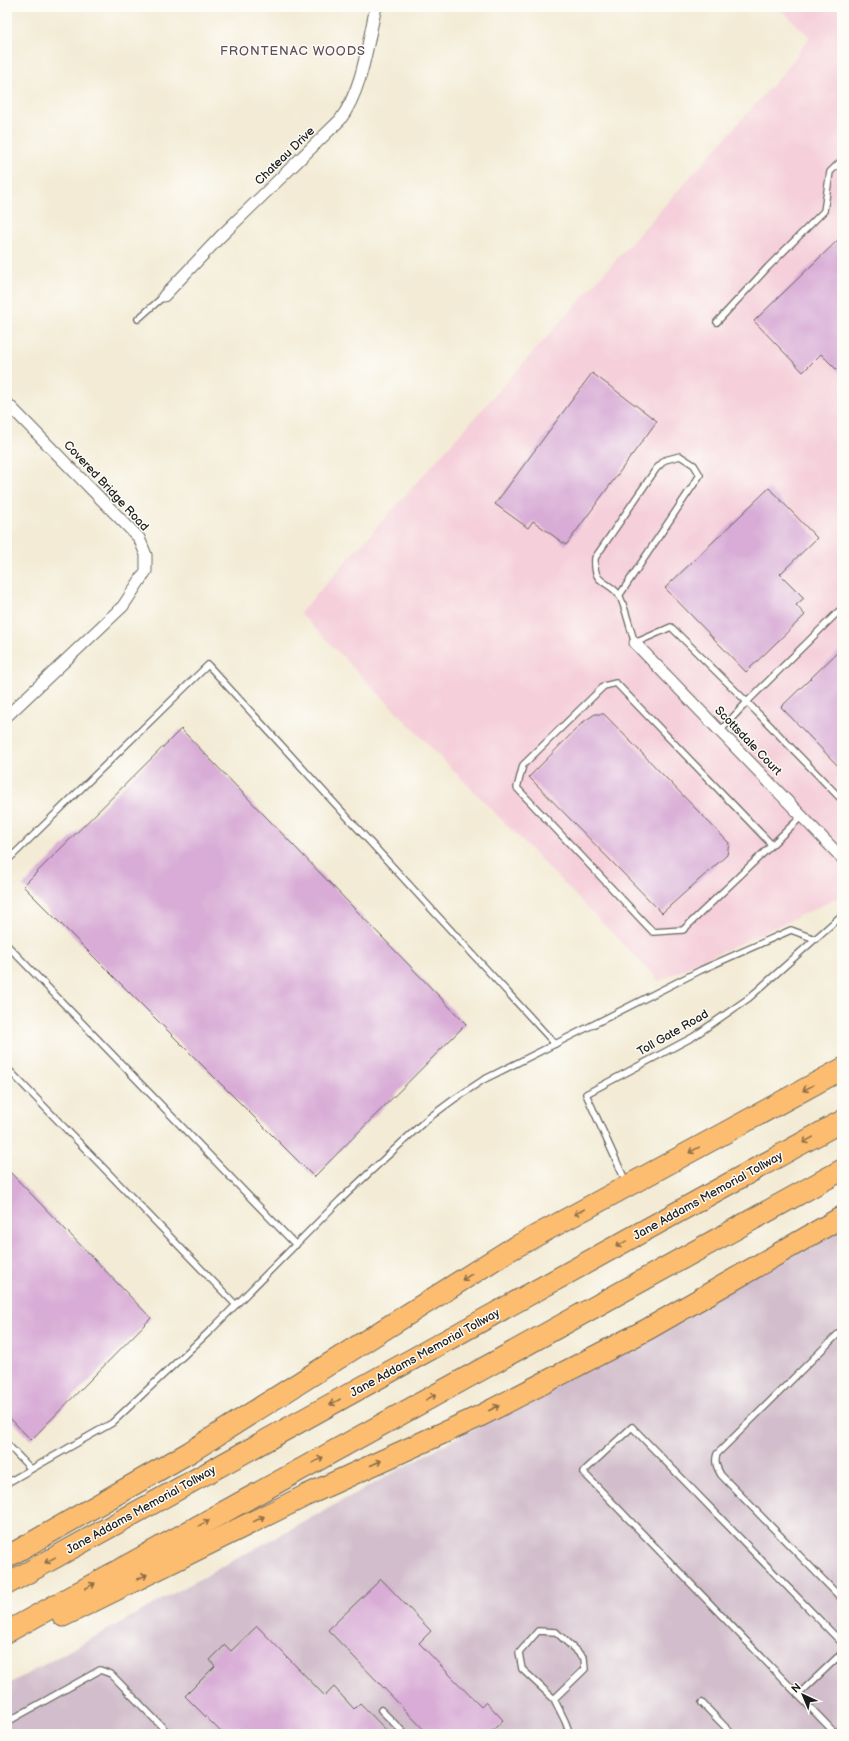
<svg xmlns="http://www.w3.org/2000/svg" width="849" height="1741" viewBox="0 0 849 1741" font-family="'Balsamiq Sans',sans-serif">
	<rect width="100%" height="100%" fill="#fdfcf7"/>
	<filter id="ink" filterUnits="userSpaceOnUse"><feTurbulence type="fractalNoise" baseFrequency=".025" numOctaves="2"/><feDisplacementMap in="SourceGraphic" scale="8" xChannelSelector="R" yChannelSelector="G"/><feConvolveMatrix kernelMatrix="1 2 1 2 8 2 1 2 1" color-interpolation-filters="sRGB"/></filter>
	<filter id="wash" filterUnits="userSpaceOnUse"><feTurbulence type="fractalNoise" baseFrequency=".012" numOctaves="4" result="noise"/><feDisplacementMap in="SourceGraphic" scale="16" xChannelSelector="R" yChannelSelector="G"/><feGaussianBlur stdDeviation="0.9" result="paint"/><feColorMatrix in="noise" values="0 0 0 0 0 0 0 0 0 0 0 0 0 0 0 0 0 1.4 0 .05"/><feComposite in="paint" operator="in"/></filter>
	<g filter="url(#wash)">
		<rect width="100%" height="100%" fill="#f3ebd5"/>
		<!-- built -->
		<path fill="#f5cfda" d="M778 7H842V896L659 981 300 613 785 71 810 37Z"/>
		<!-- industrial -->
		<path fill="#d1bdcb" d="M842 1226V1734H7V1685Z"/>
		<g id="blocks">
			<!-- building -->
			<g fill="#d8acd6">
				<path d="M842 236V375L821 354 803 372 754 321Z"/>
				<path d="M592 373 657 421 566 545 533 521 528 528 495 504Z"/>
				<path d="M769 488 817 538 780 574 804 598 796 605 805 615 746 672 665 588Z"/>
				<path d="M842 648V770L781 707Z"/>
				<path d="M595 714H604L729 843 727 855 662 913 529 777 583 722Z"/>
				<path d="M181 729 466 1024 314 1177 23 886Z"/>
				<path d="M7 1169 151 1318 31 1440 7 1415Z"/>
				<path d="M381 1579 431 1631 419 1643 481 1707 486 1702 503 1720 489 1734H428L328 1630Z"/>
				<path d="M257 1626 325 1696 334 1687 354 1709 360 1703 390 1734H223L185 1696 215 1666 210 1660 225 1645 231 1651Z"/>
			</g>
		</g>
	</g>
	<g filter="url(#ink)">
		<use href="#blocks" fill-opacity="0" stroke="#67645d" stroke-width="1"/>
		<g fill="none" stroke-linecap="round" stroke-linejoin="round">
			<defs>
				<g id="service">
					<path d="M138 319 164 296"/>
					<path d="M717 322 768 267 824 211 830 172 842 160"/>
					<path d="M619 596 700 475 694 465 680 456 665 460 656 469 595 558C593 586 607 579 619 595 624 602 631 633 635 643L671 627 747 702 842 608"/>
					<path d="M720 731 747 702 842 800"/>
					<path d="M772 845 616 683 604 686 523 765 517 788 653 932 683 930 802 816"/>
					<path d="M7 861 208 665 555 1044"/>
					<path d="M7 945 296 1245"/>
					<path d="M7 1068 236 1305"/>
					<path d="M626 1182 586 1094 693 1037 749 998 842 915"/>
					<path d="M842 1330 717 1454C714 1462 717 1468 721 1475L842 1599"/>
					<path d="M7 1444 31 1469"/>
					<path d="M7 1483 112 1423 213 1328 340 1200 426 1120 453 1100 483 1080 555 1044 701 970 791 930 815 939"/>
					<path d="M798 1695 842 1653"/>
					<path d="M554 1699 585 1669 584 1658 556 1632 538 1631 519 1653 522 1669 554 1699 565 1721 570 1734"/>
					<path d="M702 1703 732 1734"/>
					<path d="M381 1710 405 1734"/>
					<path d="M7 1722 100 1670 111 1674 169 1734"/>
					<path d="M836 1734 583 1472 632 1427 842 1643"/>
				</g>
				<g id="minor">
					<path d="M164 296 220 237 340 120C363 88 367 45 376 7"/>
					<path d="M7 403 139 538 146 555V571L123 606 7 716"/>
					<path d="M635 643 842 858"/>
					<path d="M838 1734 842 1731"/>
				</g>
				<g id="motorway">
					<path d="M7 1557 190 1452 508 1251 842 1069"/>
					<path d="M7 1584 842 1121"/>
					<path d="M63 1616 307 1495 478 1417 648 1329 842 1217"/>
					<path d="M7 1632 842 1170"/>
				</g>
			</defs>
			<!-- service casing -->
			<use href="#service" stroke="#67645d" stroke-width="8"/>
			<!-- minor casing -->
			<use href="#minor" stroke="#67645d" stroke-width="13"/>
			<!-- motorway casing -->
			<use href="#motorway" stroke="#67645d" stroke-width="23"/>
			<!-- service -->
			<use href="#service" stroke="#fff" stroke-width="5.5"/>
			<!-- minor -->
			<use href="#minor" stroke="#fff" stroke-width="11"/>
			<!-- motorway -->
			<use href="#motorway" stroke="#fcbd6f" stroke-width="21"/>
		</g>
		<!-- one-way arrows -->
		<defs><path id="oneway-shaft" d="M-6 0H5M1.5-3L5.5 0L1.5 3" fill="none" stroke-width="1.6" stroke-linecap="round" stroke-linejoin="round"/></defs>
		<g stroke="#8c6c46">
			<use href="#oneway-shaft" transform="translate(808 1088) rotate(151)"/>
			<use href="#oneway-shaft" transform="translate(808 1140) rotate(151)"/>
			<use href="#oneway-shaft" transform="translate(694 1150) rotate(151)"/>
			<use href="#oneway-shaft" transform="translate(579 1212) rotate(152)"/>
			<use href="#oneway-shaft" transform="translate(621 1244) rotate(151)"/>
			<use href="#oneway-shaft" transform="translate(467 1277) rotate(148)"/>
			<use href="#oneway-shaft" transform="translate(431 1397) rotate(-29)"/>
			<use href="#oneway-shaft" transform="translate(335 1402) rotate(151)"/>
			<use href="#oneway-shaft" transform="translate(494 1408) rotate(-27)"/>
			<use href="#oneway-shaft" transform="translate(318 1460) rotate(-29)"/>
			<use href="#oneway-shaft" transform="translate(376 1463) rotate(-24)"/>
			<use href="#oneway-shaft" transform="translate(259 1519) rotate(-26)"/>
			<use href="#oneway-shaft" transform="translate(204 1523) rotate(-29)"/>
			<use href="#oneway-shaft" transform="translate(50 1560) rotate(151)"/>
			<use href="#oneway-shaft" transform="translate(142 1577) rotate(-26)"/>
			<use href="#oneway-shaft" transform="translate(90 1586) rotate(-29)"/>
		</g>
	</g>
	<g text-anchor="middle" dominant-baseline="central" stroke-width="3" stroke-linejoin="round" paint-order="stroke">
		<!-- street labels -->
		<g font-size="12" fill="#1c1c1c" stroke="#fdfcf7">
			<text transform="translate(285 156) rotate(-44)">Chateau Drive</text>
			<text transform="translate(106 486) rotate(47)">Covered Bridge Road</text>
			<text transform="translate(748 741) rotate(46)">Scottsdale Court</text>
			<text transform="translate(673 1033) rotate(-30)">Toll Gate Road</text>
			<text transform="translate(708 1196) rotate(-29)">Jane Addams Memorial Tollway</text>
			<text transform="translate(425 1353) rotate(-29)">Jane Addams Memorial Tollway</text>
			<text transform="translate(141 1510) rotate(-29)">Jane Addams Memorial Tollway</text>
		</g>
		<!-- neighbourhood labels -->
		<g font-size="13" letter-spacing="1" fill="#5e4e5d" stroke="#fdfcf7">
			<text x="293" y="51">FRONTENAC WOODS</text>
		</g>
	</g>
	<!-- margin -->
	<rect width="849" height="1741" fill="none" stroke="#fdfcf7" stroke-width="24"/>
	<!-- north arrow -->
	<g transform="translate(803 1695) rotate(316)" stroke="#fdfcf7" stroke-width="3" paint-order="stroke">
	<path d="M0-3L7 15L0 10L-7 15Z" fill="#1c1c1c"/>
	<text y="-6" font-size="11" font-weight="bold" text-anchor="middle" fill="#1c1c1c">N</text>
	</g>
</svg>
